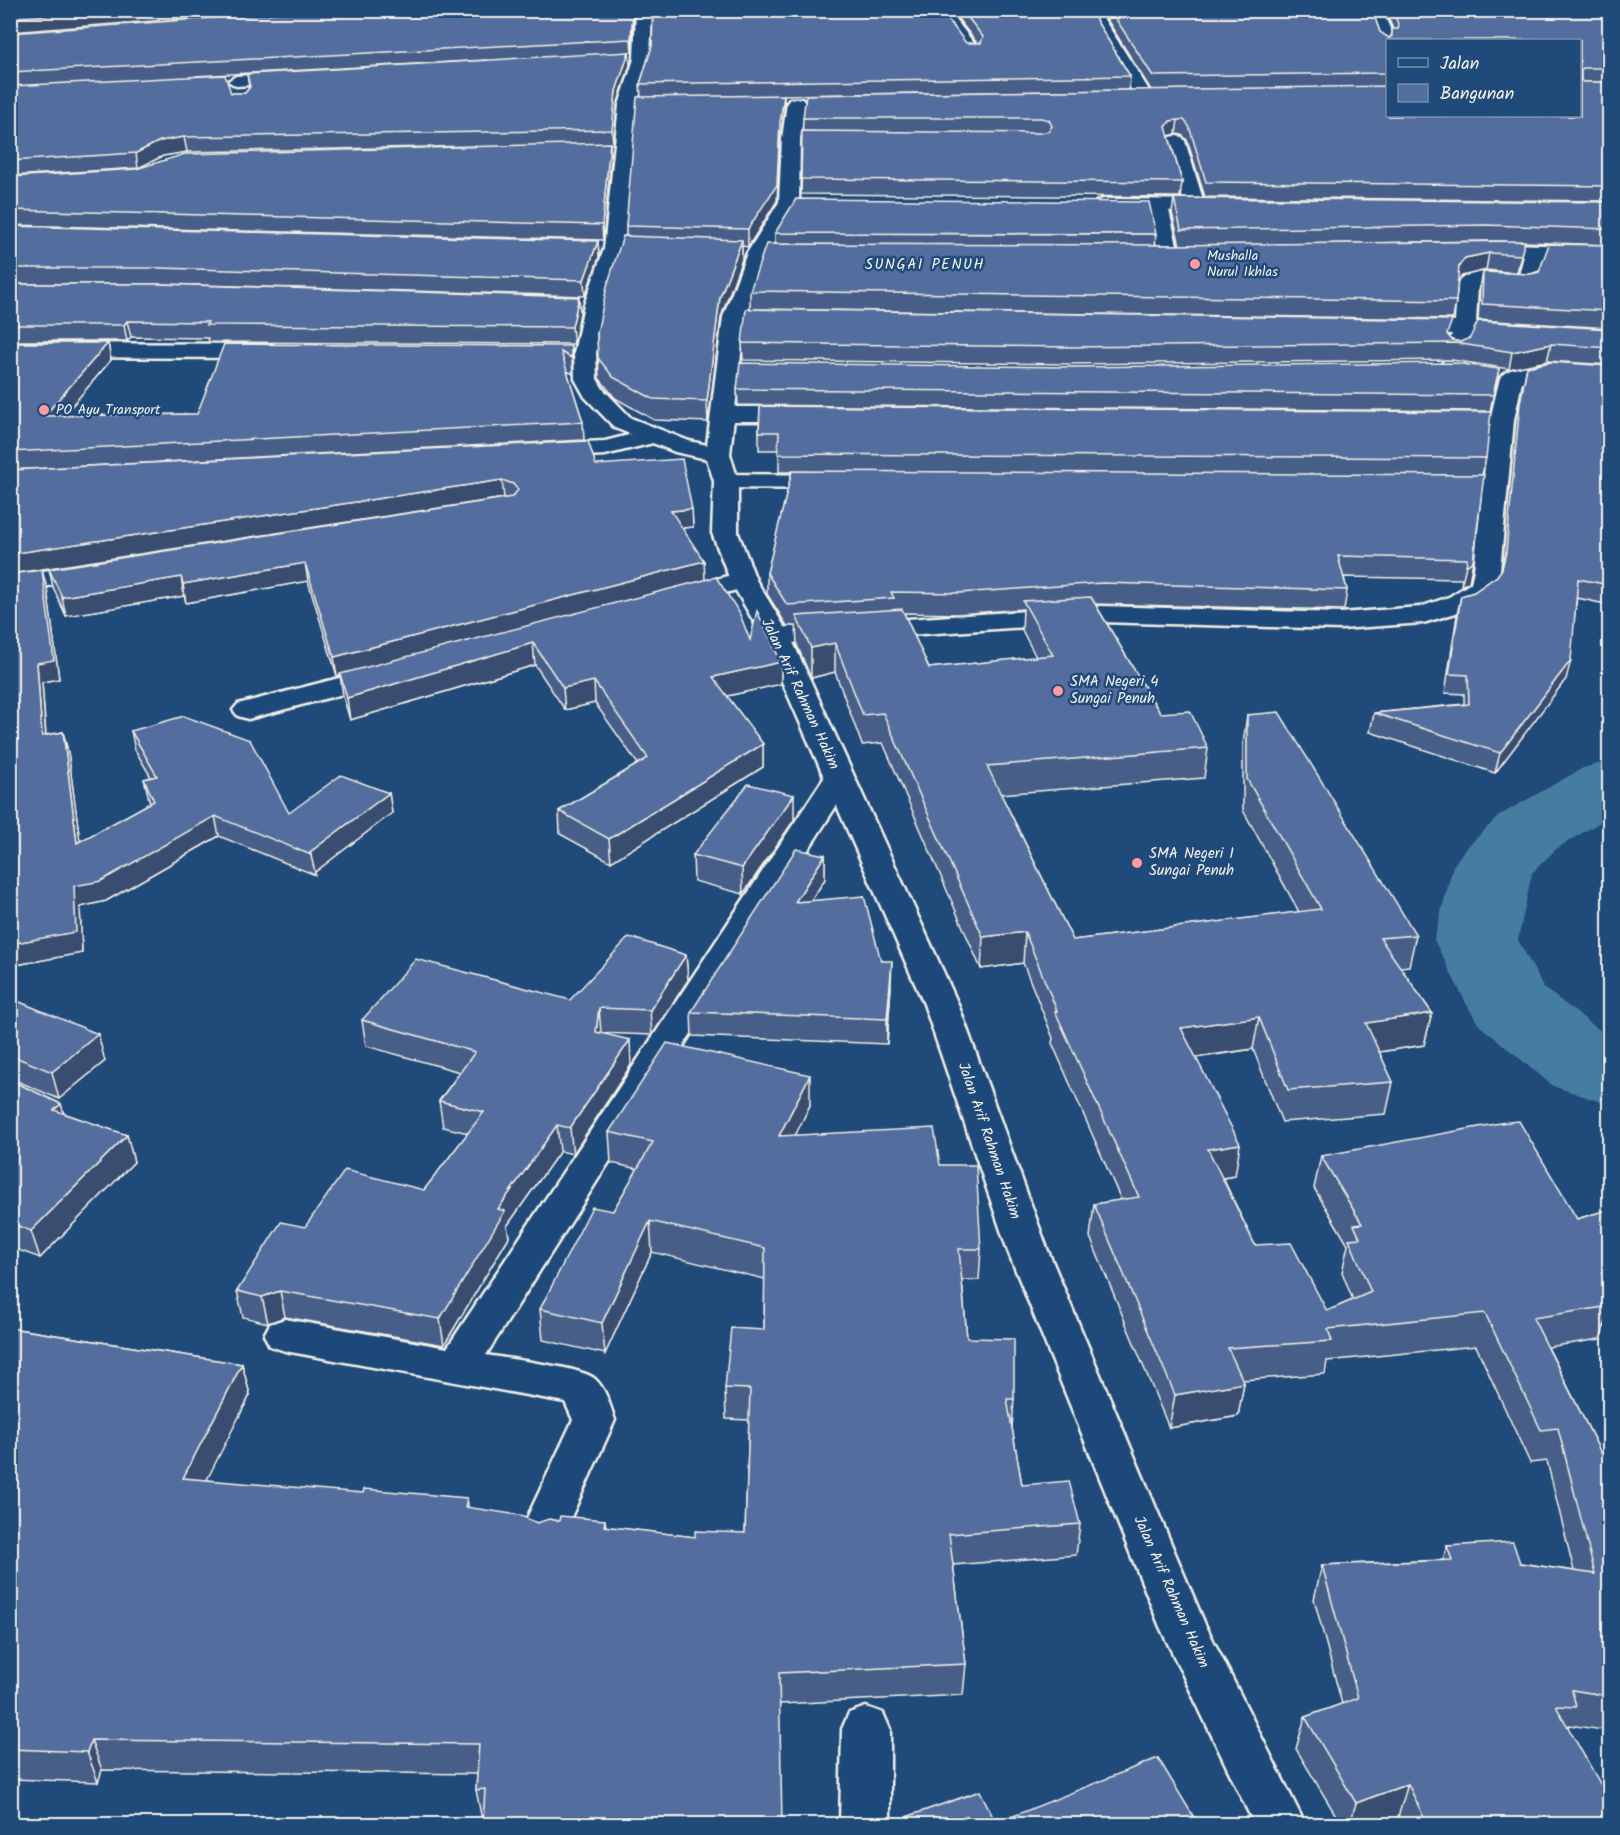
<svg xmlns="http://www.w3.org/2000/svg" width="1620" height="1835" viewBox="0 0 1620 1835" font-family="Kalam,sans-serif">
	<rect width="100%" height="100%" fill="#1f4a7a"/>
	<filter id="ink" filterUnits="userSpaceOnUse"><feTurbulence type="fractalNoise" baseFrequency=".0167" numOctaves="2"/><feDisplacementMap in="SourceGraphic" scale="12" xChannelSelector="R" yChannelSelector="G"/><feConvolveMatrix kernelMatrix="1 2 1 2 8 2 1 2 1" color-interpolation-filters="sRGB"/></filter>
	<g filter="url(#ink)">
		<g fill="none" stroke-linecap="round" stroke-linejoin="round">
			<!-- river -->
			<path fill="#457da0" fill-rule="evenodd" d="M1610 761V816L1556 849 1532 873 1518 940 1544 988 1610 1038V1105L1553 1086 1479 1025 1467 1005 1434 940 1453 866 1465 849 1500 815 1583 768Z"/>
			<defs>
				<g id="minor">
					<path d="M933 10H948L981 52 979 55H967Z"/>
					<path d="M1083 10H1098L1154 98 1151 102H1139Z"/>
					<path d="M1366 10H1382L1395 40H1388V49L1380 44Z"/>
					<path d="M293 73 301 78 299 82 236 86 228 81 236 76Z"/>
					<path d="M1176 136 1182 137 1185 141 1205 206 1202 210H1188L1185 206 1167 141 1170 137Z"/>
					<path d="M1158 200 1165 202 1168 206 1179 254 1176 258H1162L1159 254 1148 206 1151 202Z"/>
					<path d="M1479 243 1610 247V259L1544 257 1535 286 1528 288 1478 286 1476 322 1610 330V344L1474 335 1460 374 1452 376 1444 374 1441 369 1452 334 1404 333 1396 332 1393 327 1396 322 1404 321H1455L1458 283C1469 266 1502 274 1519 275L1524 256 1472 253 1469 249 1472 245Z"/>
					<path d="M10 343 266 344 274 346 277 351 274 356 266 358 10 357Z"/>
					<path d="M1547 363 1610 367V381L1547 377 1522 382 1514 420 1500 570 1496 587 1492 593 1469 609 1423 623 1341 629 1100 622 776 644 766 642 762 636 766 630 776 628 1100 606 1341 613 1420 607 1449 597 1471 583 1474 570 1490 420 1500 378C1508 366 1533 365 1547 363Z"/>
					<path d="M725 407H804L812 409 816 414 812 419 804 421H725L717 419 713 414 717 409Z"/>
					<path d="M653 429 661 431 665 436 661 441 605 455 545 458 537 456 533 451 537 446 545 444 605 441Z"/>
					<path d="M726 474 833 475 842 477 845 482 842 487 833 489 726 488 717 486 714 481 717 476Z"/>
					<path d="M96 563 105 565 109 571 105 577 10 592V576Z"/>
					<path d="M743 572 752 574 756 580 752 586 679 605 670 603 666 597 670 591Z"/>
					<path d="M386 666 396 668 400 674 396 680 248 719 238 716 233 710 238 704Z"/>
					<path d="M839 769 850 772 854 778 486 1355C507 1359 583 1367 595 1379 606 1389 610 1406 615 1420L558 1546 542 1552 526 1546 520 1533 573 1420 565 1402 285 1351 270 1346 264 1335 270 1324 285 1319 447 1348 824 778 828 772Z"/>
					<path d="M866 1707 883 1713 890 1729V1824H840L842 1729 849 1713Z"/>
				</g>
				<g id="tertiary">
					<path d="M636 10H652L650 59 638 100 681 99 687 100 690 104 687 108 681 109 636 110 624 249 606 305 596 353 597 379 603 389 631 418 689 441 707 445 723 317 747 253 779 202 782 139 787 103 790 99H802L805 103 800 139 799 202 767 253 745 317 730 454 738 481V533L756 580 790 636 958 1004 1048 1251 1204 1622 1305 1824H1254L1160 1627 1008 1251 924 1004 762 636 730 580 712 533 714 481 707 459 675 452 615 428 585 397 575 379 574 353 584 305 604 249 619 105 634 59Z"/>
					<path d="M1104 199 1218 200 1225 202 1228 206 1225 210 1218 212 1097 209 1094 205 1097 201Z"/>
				</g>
			</defs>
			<!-- minor casing -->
			<use href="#minor" stroke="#f4f1e8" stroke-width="5"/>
			<!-- tertiary casing -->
			<use href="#tertiary" stroke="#f4f1e8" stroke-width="5"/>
			<!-- minor -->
			<use href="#minor" fill="#1f4a7a" fill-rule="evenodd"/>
			<!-- tertiary -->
			<use href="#tertiary" fill="#1f4a7a" fill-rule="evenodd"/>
		</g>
		<!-- wall -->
		<g fill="#475f88" stroke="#f4f1e8" stroke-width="1.5" fill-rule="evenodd">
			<path d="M634 10 632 52H629L630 65 617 105 613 144H610L611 158 603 240 10 225V177L476 146 187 152 163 156 138 168 10 176V33ZM487 60 247 74 249 88 245 93H231L195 76Z"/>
			<path d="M951 10H1090L1130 76 1129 90 784 95V110L780 139 777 201 748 247 742 246V259L721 317 708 422 654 420 615 398 599 378 597 333 626 236V226L641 97 640 84 652 46 977 43Z"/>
			<path d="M1101 10H1372L1380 32 1389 38 1391 36 1393 29 1385 10H1610V82H1582H1610V201L1205 197 1187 140 1182 135 1176 134 1169 136 1182 182 1180 197 801 194 803 118 1380 87 1151 90ZM1388 40 1580 116H1388Z"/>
			<path d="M1174 198 1610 202V245L1524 242 1517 273 1486 270 1462 276 1458 280 1456 301 1453 319 750 309V291L775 244V233L1156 234 1155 245H1180L1172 213ZM1483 241H1505L1306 244Z"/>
			<path d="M10 226 598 241 599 257 585 296 162 284H10Z"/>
			<path d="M1610 245V328L1478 320 1480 288 1483 272 1531 274Z"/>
			<path d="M10 284 579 297 580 313 574 344 209 342 208 338 131 337 127 341H10Z"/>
			<path d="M1610 329V365L1547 361 1509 369 1452 360 1068 364 743 360 742 343 1449 336 1452 340 1460 342Z"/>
			<path d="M10 343H108L111 360 63 416 197 414 571 346 573 374 567 371 583 422 584 440 10 470Z"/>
			<path d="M1610 366V605L1577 598 1566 679 1495 773 1370 732 1374 713 1464 704V694L1445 693 1457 615 1461 596 1474 592 1497 576 1502 569 1516 420 1527 367Z"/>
			<path d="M1069 367 1499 369 1490 411 738 405 737 389Z"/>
			<path d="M760 406 1486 458 1482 475 1469 582 1461 586 1462 579 1344 577 1347 590 1344 610 1095 604 1160 713 1208 748 1204 778 1001 794 1073 940 1299 912 1243 810V744L1247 715 1416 935 1409 966 1400 967 1432 1013 1424 1045 1379 1052 1393 1082 1386 1114 1282 1122 1253 1049 1196 1058 1235 1176 1223 1178 1255 1245 1327 1311 1353 1300 1342 1272 1348 1245 1314 1188 1321 1156 1577 1219 1610 1209V1325L1604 1327 1600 1339 1548 1347 1601 1453H1610V1731L1569 1725 1568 1728 1610 1824H1401L1398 1817 1376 1824H1341L1296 1749 1305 1717 1342 1704 1314 1599 1322 1565 1443 1560 1447 1546 1520 1563 1574 1571 1547 1461 1530 1463 1476 1346 1327 1361 1325 1374 1243 1380 1244 1383 1238 1416 1169 1428 1090 1237 1094 1204 1121 1200 1052 1043 1053 1038 1023 963 981 969 883 743 862 745 835 672 811 678 797 645 796 626H787L767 594V573L792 472H779V450H759V432ZM1023 609 1022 630 1036 657 929 668 904 613 958 614Z"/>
			<path d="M596 465 692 509 693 527 682 528 705 579 750 640 781 662V684L727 696 763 744V767L611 862 560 834 559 811 638 764 595 703 565 710 535 665 350 720 343 696 340 675 337 676 308 581 186 603 184 596 66 616 53 587 49 569 505 498 10 470Z"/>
			<path d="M47 588 59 679 42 682 46 735 63 732 68 752 80 842 150 803 144 779 151 777 135 750 131 731 289 813 389 793 392 813 315 872V875L219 836 106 901 80 907 82 953 10 966Z"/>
			<path d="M794 820 743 894 694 881 693 855Z"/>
			<path d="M1608 844H1610V893L1602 866Z"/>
			<path d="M825 855V879L811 901 881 961 891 986 887 1044 692 1036 691 1012Z"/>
			<path d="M686 955 688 980 652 1035 601 1033 631 1065 573 1154 560 1151 507 1226 509 1237 444 1345 285 1317 268 1323 243 1317 237 1291 305 1227 424 1190 468 1133 443 1127 439 1101 460 1072 366 1046 362 1020 570 1000Z"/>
			<path d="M10 998 105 1061 59 1099 10 1078Z"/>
			<path d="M10 1080 61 1104 63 1113 127 1135 134 1162 40 1258 10 1247Z"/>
			<path d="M810 1105 795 1135 940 1165 981 1249 979 1280H962L967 1338 1014 1399 1012 1428 1022 1485 1080 1524 1076 1555 953 1565 966 1664 963 1695 780 1704 484 1820H482L476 1790 477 1774 102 1770 98 1782 10 1779V1328L242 1364 250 1395 206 1480 469 1508 537 1523 559 1521 605 1520 606 1527 695 1537 745 1533 749 1420 726 1419 725 1388 764 1330 765 1279 652 1252 605 1354 543 1340 540 1309 613 1211 638 1169 611 1163 609 1132Z"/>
		</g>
		<!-- shaded-wall -->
		<g fill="#394d6f" stroke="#f4f1e8" stroke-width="1.5">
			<path d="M120 10H297L10 32V18Z"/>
			<path d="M633 10H634L632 52 631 39Z"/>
			<path d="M629 52 630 65 617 105 613 144 612 130 616 91Z"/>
			<path d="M784 95V110L780 139 777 201 748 247V229L780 123Z"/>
			<path d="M1178 120 1176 134 1168 136 1166 127 1170 121Z"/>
			<path d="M184 137 187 152 163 156 138 168 136 153 160 141Z"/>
			<path d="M610 143 611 158 603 240 602 225Z"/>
			<path d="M742 240V259L721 317 708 422 707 401 720 297Z"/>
			<path d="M598 241 599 257 585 296 584 280Z"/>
			<path d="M1489 253 1486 270 1462 276 1456 283 1459 266 1465 258Z"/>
			<path d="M579 297 580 313 574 344 572 327Z"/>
			<path d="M127 321 131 337 127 341 124 325Z"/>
			<path d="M108 343 111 360 48 434 44 416Z"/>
			<path d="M1551 344 1547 361 1509 369 1512 352Z"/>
			<path d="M502 480 504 498 10 574V554Z"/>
			<path d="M692 509 693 527 672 529 671 511Z"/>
			<path d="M704 561 705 580 337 676 334 657Z"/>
			<path d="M1473 561 1469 582 1461 586 1466 566Z"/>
			<path d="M305 563 308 581 186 603 183 584Z"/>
			<path d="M42 570 47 588 59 679 42 682 47 756 42 736 37 663Z"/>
			<path d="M181 577 184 596 66 616 62 597Z"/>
			<path d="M533 643 535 665 350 720 347 698Z"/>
			<path d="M835 643V672L811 678V648Z"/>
			<path d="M1571 660 1566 679 1495 773 1500 753Z"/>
			<path d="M781 662V684L714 699 713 677Z"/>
			<path d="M594 681 595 703 565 710 563 688Z"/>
			<path d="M63 732 68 752 83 863 77 843Z"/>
			<path d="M763 744V767L611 862 609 839Z"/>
			<path d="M389 793 392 813 315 872 310 852Z"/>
			<path d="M794 795V820L743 894 742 868Z"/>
			<path d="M215 816 219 836 106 901 80 907 82 953 10 966V944L74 886Z"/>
			<path d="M825 855V879L795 926V902Z"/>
			<path d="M1025 932 1023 963 981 969 983 937Z"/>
			<path d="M686 955 688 980 652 1035 650 1010Z"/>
			<path d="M892 961 891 986 887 1044V1019Z"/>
			<path d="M599 1008 601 1033 598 1058 596 1032Z"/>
			<path d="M1432 1013 1424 1045 1359 1055 1366 1023Z"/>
			<path d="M1259 1017 1253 1049 1176 1060 1181 1028Z"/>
			<path d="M98 1034 105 1061 59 1099 52 1072Z"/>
			<path d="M630 1040 631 1065 573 1154 570 1128Z"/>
			<path d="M810 1075V1105L780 1167 779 1136Z"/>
			<path d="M61 1104 69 1131 54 1110Z"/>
			<path d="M557 1125 560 1151 507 1226 509 1237 444 1345 440 1319 498 1209Z"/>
			<path d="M127 1135 134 1162 40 1258 31 1231Z"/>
			<path d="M1240 1144 1235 1176 1203 1181 1208 1149Z"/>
			<path d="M650 1221 652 1252 605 1354 602 1323Z"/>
			<path d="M280 1291 285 1317 268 1323 262 1297Z"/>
			<path d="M1610 1295V1306L1605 1297Z"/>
			<path d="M1610 1309V1325L1604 1327Z"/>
			<path d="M242 1364 250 1395 192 1509 183 1478Z"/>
			<path d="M1244 1383 1238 1416 1169 1428 1175 1395Z"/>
			<path d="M467 1498 472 1530 465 1507Z"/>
			<path d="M91 1740 102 1770 98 1782 87 1752Z"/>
			<path d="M1408 1784 1398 1817 1376 1824H1350L1356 1803Z"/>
		</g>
		<!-- building -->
		<g fill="#526e9e" stroke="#f4f1e8" stroke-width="1.5">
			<path d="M10 10H120L10 18Z"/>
			<path d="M319 10H633L631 39 10 72V33Z"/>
			<path d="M653 10H941L966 43H981L983 37 962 10H1090L1130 76 640 84 652 46Z"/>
			<path d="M1110 10H1372L1380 32 1389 38 1392 36V29H1398L1399 26 1392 10H1610V68H1583L1581 70V80L1583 82H1610V186L1206 182 1189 126 1184 120H1178L1170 121 1166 127 1182 182 801 179 802 131 1041 133 1049 131 1052 126 1049 120 1041 118H803L806 95 1388 86V116H1580V40H1388V73L1153 76Z"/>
			<path d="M629 52 616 91 612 130 184 137 160 141 136 153 10 161V86L225 75 231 93H245L250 87 247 74Z"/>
			<path d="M784 95 780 123 777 185 748 229 626 226 637 97Z"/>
			<path d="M610 143 602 225 10 210V177L136 169 185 154Z"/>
			<path d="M1174 198 1610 202V229L1486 225 1181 230Z"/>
			<path d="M796 199 1149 202 1156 234 775 233Z"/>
			<path d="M10 226 598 241 584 280 159 268H10Z"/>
			<path d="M623 236 742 240 720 297 707 401 653 399 613 377 598 358 597 333 607 286Z"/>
			<path d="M1525 241 1521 255 1489 253 1465 258 1459 266 1456 301 750 291 766 244 1171 245Z"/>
			<path d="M1549 244 1610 245V311L1482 304 1483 272 1531 274 1539 272Z"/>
			<path d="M10 284H159L579 297 572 327 206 325 208 322 127 321 124 325H10Z"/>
			<path d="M746 309 1452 320 1447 334 1452 340 1460 342 1470 338 1478 321 1610 329V348L1551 344 1512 352 1455 343 1069 347 742 343Z"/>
			<path d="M10 343H108L44 416 197 414 224 344 571 346V358L561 352 583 422 10 452Z"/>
			<path d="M1551 362 1610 366V585L1578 579 1571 660 1500 753 1374 713 1469 704 1468 675 1449 674 1461 596 1474 592 1497 576 1502 569 1506 552 1520 403 1527 367Z"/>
			<path d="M740 363 1069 367 1455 363 1499 369 1493 395 737 389Z"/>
			<path d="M760 406 1491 412 1486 458 778 454 779 432H759Z"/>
			<path d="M588 441 596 465 682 459 692 509 671 511 704 561 334 657 305 563 183 584 181 577 62 597 49 569 512 497 518 490 513 484 502 480 10 554V470Z"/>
			<path d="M792 471 1484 475 1473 561 1466 566 1467 559 1338 556 1347 590 1102 583 959 593 891 592 894 598 787 605 767 573Z"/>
			<path d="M42 570 54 660 37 663 42 736 63 732 77 843 154 801 144 779 157 776 131 731 184 716 250 740 289 813 341 775 389 793 310 852 311 855 215 816 101 881 74 886 76 932 10 944V574Z"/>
			<path d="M716 577 739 612 750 640 757 611 781 662 713 677 763 744 609 839 559 811 648 758 594 681 563 688 533 643 347 698 340 674Z"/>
			<path d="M1091 597 1160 713 1190 711 1208 748 987 766 1073 940 1321 909 1247 779V715L1279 712 1416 935 1380 938 1432 1013 1366 1023 1393 1082 1288 1090 1259 1017 1181 1028 1240 1144 1208 1149 1255 1245 1291 1243 1327 1311 1371 1292 1349 1239 1360 1238 1354 1225 1362 1224 1321 1156 1500 1123 1519 1121 1577 1219 1610 1209V1295L1605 1297 1610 1304V1306L1533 1318 1601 1453H1610V1696L1572 1690 1576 1707 1556 1706 1610 1801V1824H1427L1408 1784 1356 1803 1305 1717 1358 1698 1322 1565 1452 1560 1447 1546 1513 1542 1520 1563 1595 1574 1558 1428 1541 1430 1485 1313 1328 1329 1332 1341 1228 1348 1244 1383 1175 1395 1094 1204 1139 1197 1055 1011H1057L1025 932 983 937 883 713 863 715 835 643 811 648 796 616 902 609 929 668 1053 655 1023 601Z"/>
			<path d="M748 784 794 795 742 868 693 855Z"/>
			<path d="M796 849 825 855 795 902 864 896 881 961H892L887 1019 691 1012Z"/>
			<path d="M629 937 686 955 650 1010 599 1008 596 1032 630 1040 570 1128 557 1125 498 1209 505 1211 440 1319 280 1291 262 1297 237 1291 281 1222 305 1227 345 1170 424 1190 484 1112 439 1101 475 1052 362 1020 416 959 570 1000Z"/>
			<path d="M10 998 98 1034 52 1072 10 1055Z"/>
			<path d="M667 1043 810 1075 779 1136 934 1128 940 1165H976L981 1249H959L967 1338 1014 1339V1399H1007L1022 1485 1069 1481 1080 1524 949 1534 966 1664 779 1673 782 1824H483L485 1789 476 1790 479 1744 91 1740 87 1752 10 1749V1328L242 1364 183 1478 363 1493 364 1489 467 1498 465 1507 519 1515 537 1523 549 1519 559 1521 560 1516 605 1520 604 1526 695 1537V1531L745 1533 750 1389 725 1388 731 1328 764 1330 765 1248 650 1221 602 1323 540 1309 592 1207 613 1211 653 1142 609 1132Z"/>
			<path d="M10 1080 61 1104 54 1110 127 1135 31 1231 10 1223Z"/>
			<path d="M1158 1758 1198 1824H893L892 1822 980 1791 996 1823Z"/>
		</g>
	</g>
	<!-- markers -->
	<g fill="#ff9aa2" stroke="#1f4a7a" stroke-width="2">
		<circle cx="1195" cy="264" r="6"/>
		<circle cx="44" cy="410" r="6"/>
		<circle cx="1058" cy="691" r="6"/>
		<circle cx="1137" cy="863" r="6"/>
	</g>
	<g text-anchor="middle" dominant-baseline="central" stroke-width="5" stroke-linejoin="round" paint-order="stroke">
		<!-- far-poi labels -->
		<g font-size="14" fill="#f4f1e8" stroke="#1f4a7a" text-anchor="start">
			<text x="1207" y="256">Mushalla<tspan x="1207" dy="16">Nurul Ikhlas</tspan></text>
			<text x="56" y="410">PO Ayu Transport</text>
		</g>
		<!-- far-quarter labels -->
		<g font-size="15" letter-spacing="1.5" fill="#f4f1e8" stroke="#1f4a7a">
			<text x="925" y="265">SUNGAI PENUH</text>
		</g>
		<!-- poi labels -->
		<g font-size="15" fill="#f4f1e8" stroke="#1f4a7a" text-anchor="start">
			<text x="1070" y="682">SMA Negeri 4<tspan x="1070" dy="17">Sungai Penuh</tspan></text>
			<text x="1149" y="854">SMA Negeri 1<tspan x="1149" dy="17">Sungai Penuh</tspan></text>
		</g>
		<!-- street labels -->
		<g font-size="15" fill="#f4f1e8" stroke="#1f4a7a">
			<text transform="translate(800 694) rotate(65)">Jalan Arif Rahman Hakim</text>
			<text transform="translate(989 1141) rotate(71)">Jalan Arif Rahman Hakim</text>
			<text transform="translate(1171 1592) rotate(66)">Jalan Arif Rahman Hakim</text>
		</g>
	</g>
	<!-- margin -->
	<rect width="1620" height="1835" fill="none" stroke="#1f4a7a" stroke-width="36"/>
	<rect x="18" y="18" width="1584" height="1799" fill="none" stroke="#f4f1e8" stroke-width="2" filter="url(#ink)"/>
	<!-- legend -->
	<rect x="1386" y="39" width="195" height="78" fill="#1f4a7a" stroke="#748da6" stroke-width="1.5"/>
	<rect x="1398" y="58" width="30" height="9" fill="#1f4a7a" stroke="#748da6" stroke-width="1.5"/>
	<text x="1440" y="69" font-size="18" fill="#f4f1e8">Jalan</text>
	<rect x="1398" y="84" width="30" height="18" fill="#526e9e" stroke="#748da6" stroke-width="1.5"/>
	<text x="1440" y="99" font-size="18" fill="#f4f1e8">Bangunan</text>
</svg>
